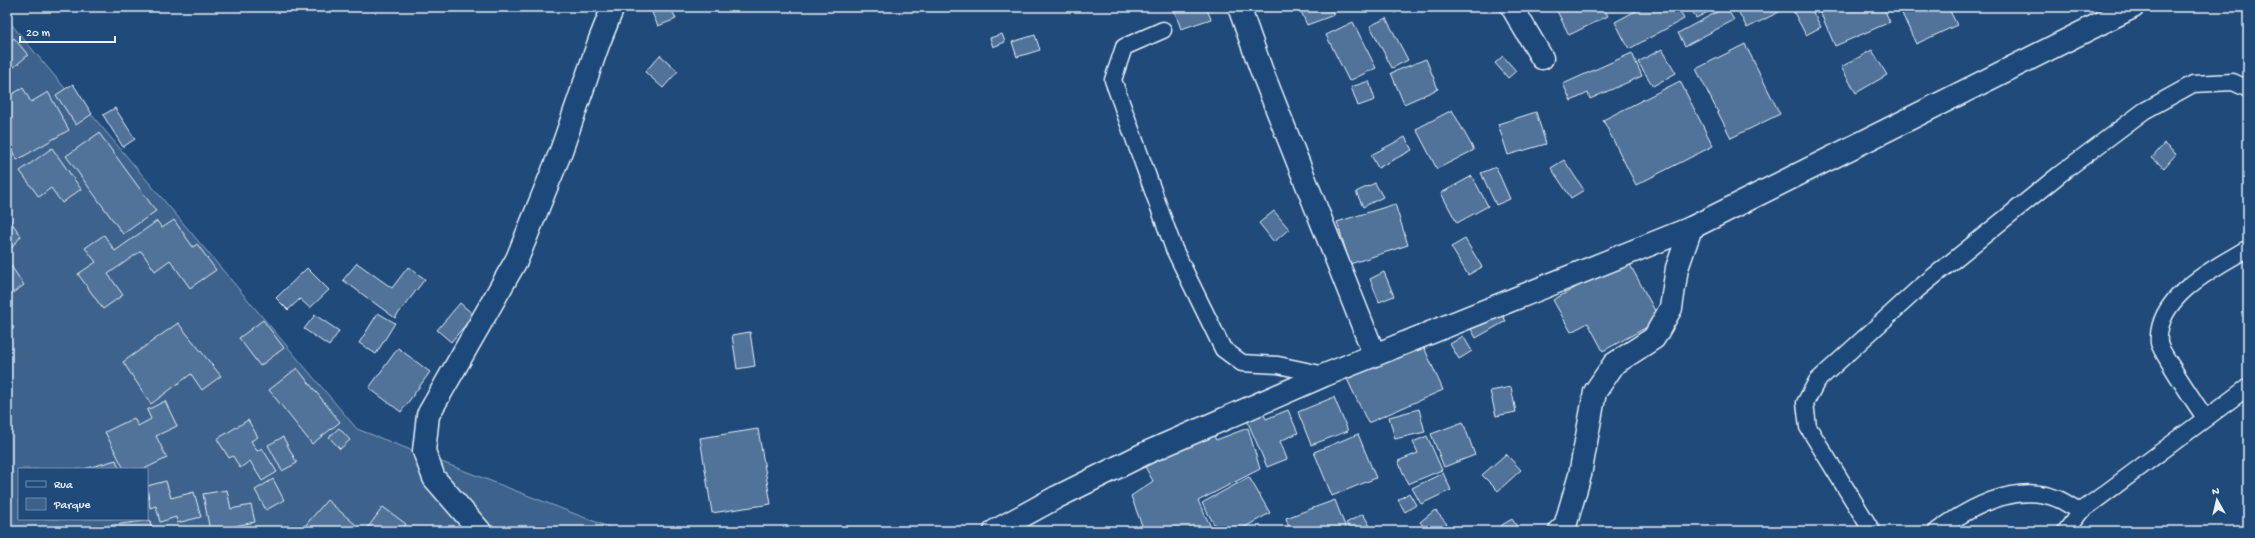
<svg xmlns="http://www.w3.org/2000/svg" width="2255" height="538" viewBox="0 0 2255 538" font-family="'Gochi Hand',sans-serif">
	<rect width="100%" height="100%" fill="#1f4a7a"/>
	<filter id="ink" filterUnits="userSpaceOnUse"><feTurbulence type="fractalNoise" baseFrequency=".025" numOctaves="2"/><feDisplacementMap in="SourceGraphic" scale="8" xChannelSelector="R" yChannelSelector="G"/><feConvolveMatrix kernelMatrix="1 2 1 2 8 2 1 2 1" color-interpolation-filters="sRGB"/></filter>
	<g filter="url(#ink)">
		<!-- green -->
		<path fill="#3c628c" stroke="#92aac2" fill-rule="evenodd" d="M7 19 68 92 90 113 357 429 619 531H7ZM19 469H147V519H19Z"/>
		<!-- building -->
		<g fill="#517399" stroke="#e8f1f8">
			<path d="M667 7H671L676 19 658 26 652 13Z"/>
			<path d="M1173 7H1206L1211 19 1181 29Z"/>
			<path d="M1305 7H1330L1334 15 1307 25 1300 9Z"/>
			<path d="M1391 7H1404L1395 13Z"/>
			<path d="M1555 7H1603L1608 16 1569 35Z"/>
			<path d="M1643 7H1678L1684 19 1629 49 1615 22Z"/>
			<path d="M1690 7H1718L1696 18Z"/>
			<path d="M1726 7 1734 20 1685 46 1678 33Z"/>
			<path d="M1736 7H1789L1747 28Z"/>
			<path d="M1791 7H1810L1821 27 1806 35Z"/>
			<path d="M1818 7H1883L1890 22 1835 46Z"/>
			<path d="M1899 7H1948L1957 25 1916 44Z"/>
			<path d="M1386 18 1408 60 1392 68 1370 26Z"/>
			<path d="M1353 22 1376 68 1349 81 1326 35Z"/>
			<path d="M1002 34 1005 42 993 47 990 38Z"/>
			<path d="M1035 35 1040 50 1017 57 1012 42Z"/>
			<path d="M14 38 28 55 13 68 7 61V44Z"/>
			<path d="M1745 44 1780 114 1731 138 1696 69Z"/>
			<path d="M1662 49 1676 73 1653 86 1638 62Z"/>
			<path d="M1872 50 1887 75 1856 93 1841 67Z"/>
			<path d="M1632 53 1642 76 1590 99 1588 93 1571 101 1563 84Z"/>
			<path d="M660 55 678 71 663 88 645 72Z"/>
			<path d="M1503 56 1516 71 1508 78 1495 63Z"/>
			<path d="M1426 59 1438 89 1404 104 1391 73Z"/>
			<path d="M7 71 13 81 7 85Z"/>
			<path d="M1369 81 1375 100 1358 106 1351 87Z"/>
			<path d="M1680 81 1713 146 1636 185 1603 120Z"/>
			<path d="M73 84 92 114 76 125 56 95Z"/>
			<path d="M23 88 31 102 48 92 69 130 17 160 7 142V97Z"/>
			<path d="M115 108 135 139 123 147 103 115Z"/>
			<path d="M1452 110 1474 150 1437 169 1416 129Z"/>
			<path d="M1536 112 1546 144 1508 155 1498 124Z"/>
			<path d="M99 133 156 211 123 234 66 156Z"/>
			<path d="M1405 137 1412 150 1378 168 1371 155Z"/>
			<path d="M2164 144 2176 154 2164 168 2152 158Z"/>
			<path d="M52 148 81 189 62 203 51 188 39 197 20 171Z"/>
			<path d="M1564 160 1584 190 1571 198 1551 168Z"/>
			<path d="M1496 167 1510 199 1496 205 1481 173Z"/>
			<path d="M1472 176 1488 206 1457 223 1441 193Z"/>
			<path d="M1375 183 1383 197 1363 207 1356 192Z"/>
			<path d="M1395 204 1408 245 1350 264 1337 222Z"/>
			<path d="M1274 211 1289 229 1274 242 1259 223Z"/>
			<path d="M7 216 21 236 10 250 7 245Z"/>
			<path d="M174 220 193 247 197 244 216 270 190 288 170 260 155 271 141 251 108 274 123 295 103 309 78 274 96 262 85 248 104 235 115 251 157 221 162 228Z"/>
			<path d="M1465 239 1482 267 1468 275 1451 247Z"/>
			<path d="M1627 259 1660 320 1603 351 1588 323 1571 332 1553 300Z"/>
			<path d="M9 263 24 285 7 297V265Z"/>
			<path d="M357 263 392 288 408 267 425 279 395 318 343 280Z"/>
			<path d="M307 268 329 290 310 308 300 299 288 310 276 298Z"/>
			<path d="M1384 272 1394 296 1379 302 1370 279Z"/>
			<path d="M460 303 474 315 451 342 437 330Z"/>
			<path d="M1497 306 1506 321 1476 338 1467 322Z"/>
			<path d="M378 313 395 323 376 354 359 343Z"/>
			<path d="M315 315 339 331 329 346 304 329Z"/>
			<path d="M7 318 14 328 7 333Z"/>
			<path d="M263 320 284 348 260 366 239 338Z"/>
			<path d="M178 323 221 376 202 390 191 374 151 404 123 362Z"/>
			<path d="M750 332 755 366 737 369 732 335Z"/>
			<path d="M1463 336 1472 351 1459 359 1450 344Z"/>
			<path d="M1423 345 1443 390 1368 423 1347 379Z"/>
			<path d="M398 348 430 372 401 412 369 388Z"/>
			<path d="M297 368 340 422 312 444 269 390Z"/>
			<path d="M1511 387 1516 412 1496 416 1490 391Z"/>
			<path d="M1334 397 1348 431 1311 445 1298 412Z"/>
			<path d="M165 401 177 426 156 436 167 458 144 469H124L105 432 134 418 138 426 151 419 147 410Z"/>
			<path d="M1419 409 1425 432 1395 439 1389 417Z"/>
			<path d="M1288 410 1298 433 1280 441 1287 459 1267 467 1246 418 1262 411 1266 419Z"/>
			<path d="M248 420 258 437 251 441 257 451 262 448 277 472 262 481 250 461 240 468 233 456 229 458 217 439Z"/>
			<path d="M1463 422 1475 455 1444 467 1431 434Z"/>
			<path d="M339 428 350 440 340 449 329 437Z"/>
			<path d="M1248 428 1260 469 1198 501 1213 531H1144L1131 496 1153 481 1143 463 1211 430 1216 440Z"/>
			<path d="M758 429 771 504 712 513 700 438Z"/>
			<path d="M1358 434 1376 478 1332 496 1314 452Z"/>
			<path d="M1427 436 1442 470 1408 484 1398 461 1418 453 1413 442Z"/>
			<path d="M283 437 297 463 282 471 268 445Z"/>
			<path d="M1506 454 1521 470 1498 491 1482 475Z"/>
			<path d="M116 460 119 469H84Z"/>
			<path d="M1443 473 1451 490 1421 504 1412 488Z"/>
			<path d="M1249 477 1270 513 1243 528 1244 531H1218L1202 503Z"/>
			<path d="M273 479 284 500 266 510 255 490Z"/>
			<path d="M166 481 171 498 194 492 201 517 177 523 176 517 160 522 156 506 150 508 147 486Z"/>
			<path d="M227 490 231 509 251 505 255 522 210 531 203 494Z"/>
			<path d="M1409 493 1416 505 1405 512 1398 500Z"/>
			<path d="M327 500 356 525 351 531H308L304 527Z"/>
			<path d="M1335 500 1347 531H1290L1286 518Z"/>
			<path d="M383 507 406 524 401 531 366 530Z"/>
			<path d="M1435 510 1447 524 1439 531H1427L1420 522Z"/>
			<path d="M1363 514 1373 531H1351L1346 523Z"/>
			<path d="M2248 517V527L2244 521Z"/>
			<path d="M1512 519 1520 531H1492Z"/>
			<path d="M150 520 152 531H107V526Z"/>
		</g>
		<g fill="none" stroke-linecap="round" stroke-linejoin="round">
			<defs>
				<g id="service">
					<path d="M1163 30 1124 47 1113 80 1174 249 1223 349 1242 363 1278 365 1325 375"/>
					<path d="M2205 418C2198 407 2160 351 2159 343 2155 298 2212 269 2245 250"/>
					<path d="M1872 531 1808 427 1805 403 1817 381 1918 289 2060 174 2144 111 2193 84 2233 82 2248 89"/>
					<path d="M1937 531C1970 507 2017 482 2058 499 2066 502 2073 508 2080 512"/>
					<path d="M2066 531 2080 512 2248 387"/>
				</g>
				<g id="minor">
					<path d="M1239 7 1261 69 1374 354"/>
					<path d="M1512 7 1542 58"/>
					<path d="M480 531 434 478 424 451 428 415 517 259 561 151 599 42 613 7"/>
					<path d="M995 531 1057 497 1146 453 1325 375 1691 228 2133 7"/>
					<path d="M1560 531 1565 526 1580 475 1595 392 1614 364 1654 338 1671 308 1677 268 1691 228"/>
				</g>
			</defs>
			<!-- service casing -->
			<use href="#service" stroke="#e8f1f8" stroke-width="19"/>
			<!-- minor casing -->
			<use href="#minor" stroke="#e8f1f8" stroke-width="25"/>
			<!-- service -->
			<use href="#service" stroke="#1f4a7a" stroke-width="16"/>
			<!-- minor -->
			<use href="#minor" stroke="#1f4a7a" stroke-width="22"/>
		</g>
	</g>
	<!-- margin -->
	<rect width="2255" height="538" fill="none" stroke="#1f4a7a" stroke-width="24"/>
	<rect x="12" y="12" width="2231" height="514" fill="none" stroke="#e8f1f8" stroke-width="1.5" filter="url(#ink)"/>
	<!-- legend -->
	<rect x="18" y="468" width="130" height="52" fill="#1f4a7a" stroke="#6f8dac"/>
	<rect x="26" y="481" width="20" height="6" fill="#1f4a7a" stroke="#6f8dac"/>
	<text x="54" y="488" font-size="12" fill="#e8f1f8">Rua</text>
	<rect x="26" y="498" width="20" height="12" fill="#3c628c" stroke="#6f8dac"/>
	<text x="54" y="508" font-size="12" fill="#e8f1f8">Parque</text>
	<!-- north arrow -->
	<g transform="translate(2217 500) rotate(352)" stroke="#1f4a7a" stroke-width="3" paint-order="stroke">
	<path d="M0-3L7 15L0 10L-7 15Z" fill="#e8f1f8"/>
	<text y="-6" font-size="11" font-weight="bold" text-anchor="middle" fill="#e8f1f8">N</text>
	</g>
	<!-- scale -->
	<path d="M20 36v6h95v-6" fill="none" stroke="#e8f1f8" stroke-width="2"/>
	<text x="26" y="36" font-size="12" fill="#e8f1f8" stroke="#1f4a7a" stroke-width="3" paint-order="stroke">20 m</text>
</svg>
